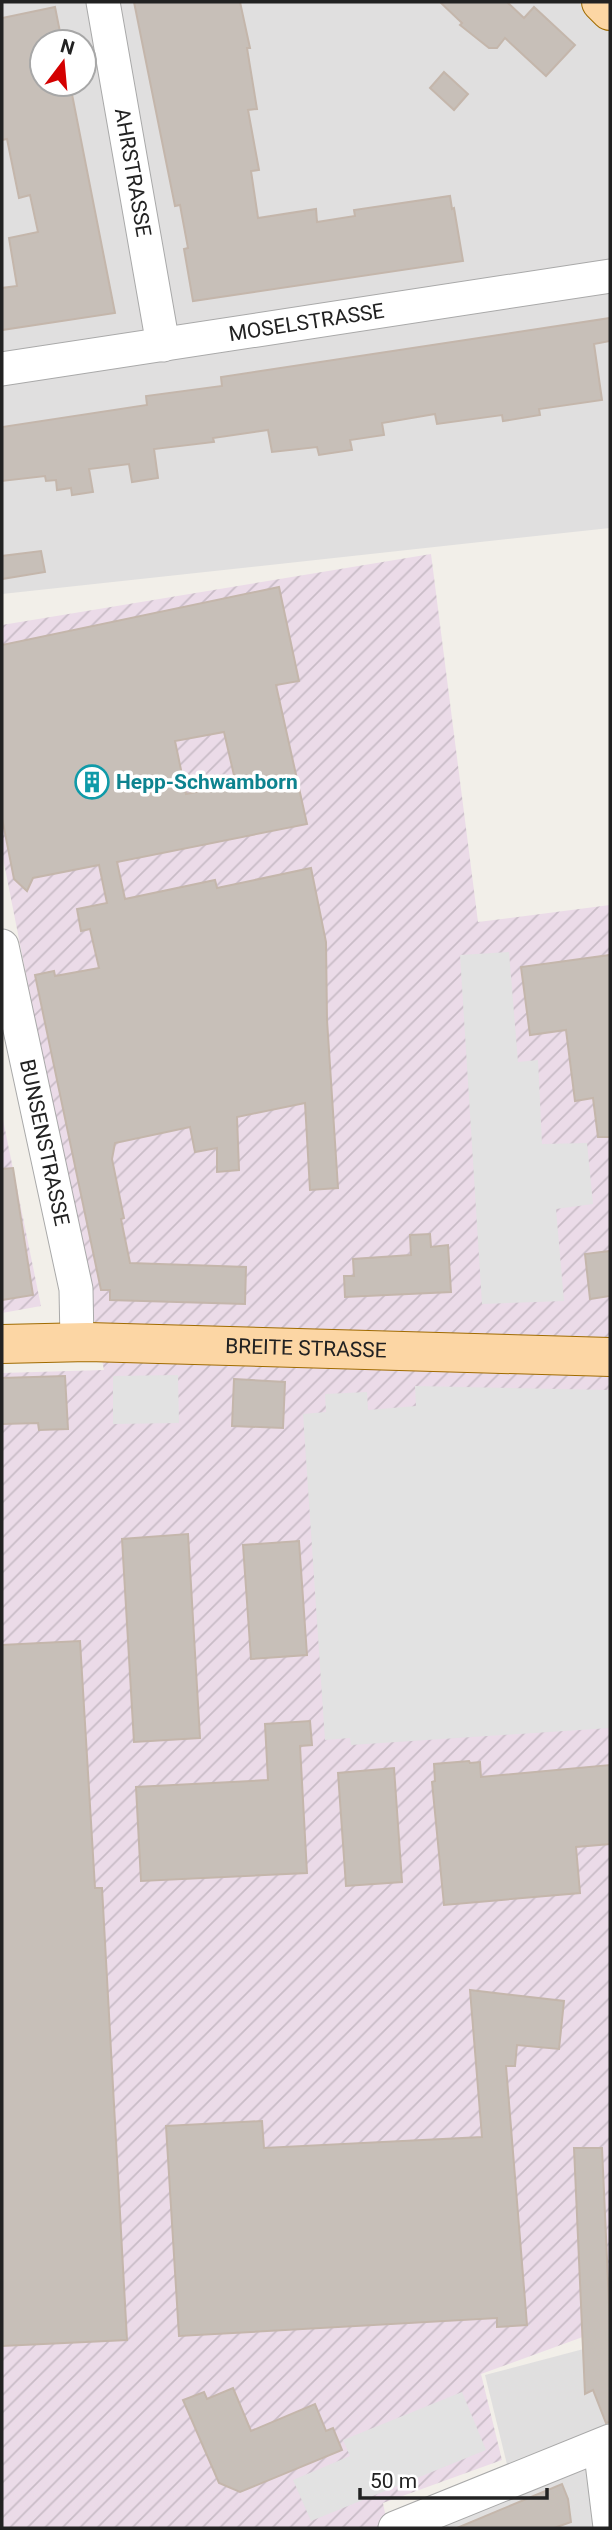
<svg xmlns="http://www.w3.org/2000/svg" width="612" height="2530" viewBox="0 0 612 2530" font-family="Roboto,sans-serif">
	<defs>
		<pattern id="industrial-furrows" width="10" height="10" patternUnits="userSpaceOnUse" patternTransform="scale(1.75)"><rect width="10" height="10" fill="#ebdbe8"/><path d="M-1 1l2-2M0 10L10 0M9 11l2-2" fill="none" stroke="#c9bcc7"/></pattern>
	</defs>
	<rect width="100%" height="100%" fill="#f2efe9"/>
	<!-- residential -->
	<g fill="#e0dfdf" fill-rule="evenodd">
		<path d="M2 2H610V528L2 594ZM42 42H84V84H42Z"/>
		<path d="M610 2342V2528H435L515 2497 485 2375Z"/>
	</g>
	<!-- industrial -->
	<g fill="url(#industrial-furrows)">
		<path d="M431 554 478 922 610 905V2327L481 2374 502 2460 383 2503 388 2528H2V1373L104 1370 2 853V625Z"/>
		<path d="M2 1115 41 1306 2 1313Z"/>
	</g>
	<!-- parking -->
	<g fill="#e2e2e2">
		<path d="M509 952 518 1062 538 1060 542 1144 587 1143 593 1204 556 1209 564 1301 482 1304 460 955Z"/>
		<path d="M178 1375 179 1423 113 1424V1376Z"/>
		<path d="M415 1386 610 1390V1728L351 1745 350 1738 325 1740 303 1414 326 1412 325 1394 367 1392 368 1410 416 1406Z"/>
		<path d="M462 2392 486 2450 311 2521 293 2480 350 2456 343 2440Z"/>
	</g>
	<!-- building -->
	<g fill="#c7bfb8" stroke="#c4b6ab" stroke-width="2" fill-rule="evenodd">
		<path d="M134 2H240L250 48H247L257 109 248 110 259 170 251 171 258 218 316 209 317 222 355 216 354 210 450 196 452 209 454 208 463 261 193 301 184 249 188 248 180 205 175 206Z"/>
		<path d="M440 2H507L524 18 534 7 575 45 546 76 505 38 497 48H489L460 25 462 23Z"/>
		<path d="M55 7 62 42H42V84H70L115 313 2 330V288L17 286 9 238 38 232 30 195 19 198 7 139 2 140V18Z"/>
		<path d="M444 72 468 94 454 110 430 88Z"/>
		<path d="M610 318V341L594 344 602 400 539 409 540 415 503 421 502 415 437 424 435 414 382 423 384 435 350 440 352 450 319 455 317 447 272 452 268 430 213 438 214 442 154 449 158 478 132 482 129 464 89 469 93 492 72 495 71 488 57 490 56 480 46 481 45 476 2 481V427L147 405 146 396 222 386 221 377Z"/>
		<path d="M41 551 45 572 2 579V556Z"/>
		<path d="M279 587 299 681 276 685 307 824 117 862 125 899 215 880 217 888 311 868 326 942 327 1020 338 1188 310 1190 305 1103 237 1117 239 1170 217 1172V1148L195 1152 190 1127 115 1143 112 1159 124 1218 121 1219 130 1263 246 1267 245 1304 110 1300V1290H101L35 975 54 971 55 976 99 968 90 929 81 931 77 909 107 903 99 865 33 878 27 891 14 879 2 818V645ZM224 732 236 784 186 794 175 741Z"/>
		<path d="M610 955V1137H598L593 1098 575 1101 566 1030 530 1035 521 967Z"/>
		<path d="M13 1168 33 1295 2 1300V1169Z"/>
		<path d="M430 1234 431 1247 448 1245 451 1292 345 1297 344 1276H354L353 1259 411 1255 410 1235Z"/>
		<path d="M610 1251V1296L590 1299 585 1254Z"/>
		<path d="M65 1376 68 1429 39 1430 38 1423 2 1424V1378Z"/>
		<path d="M234 1379 285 1382 283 1428 232 1426Z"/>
		<path d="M188 1534 200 1738 134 1742 122 1539Z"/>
		<path d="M299 1541 307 1655 251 1659 243 1545Z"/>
		<path d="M80 1641 95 1888H102L127 2340 2 2346V1645Z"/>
		<path d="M310 1721 312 1745 300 1746 307 1873 141 1881 136 1787 268 1780 265 1724Z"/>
		<path d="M469 1761 470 1763 480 1762 481 1777 610 1765V1844L576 1847 580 1893 444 1905 432 1782 435 1781 434 1764Z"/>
		<path d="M394 1768 402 1882 346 1886 338 1773Z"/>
		<path d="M470 1990 564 2001 559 2049 517 2045 515 2066H506L527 2325 497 2327V2318L179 2336 166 2126 262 2121 264 2148 482 2137Z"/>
		<path d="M574 2148H602L610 2325V2422L606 2423 593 2390 585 2394Z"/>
		<path d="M233 2388 251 2431 315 2404 326 2431 333 2428 342 2450 240 2492 219 2483 183 2400 204 2392 207 2399Z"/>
		<path d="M562 2484 568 2499 571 2522 554 2528H457Z"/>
	</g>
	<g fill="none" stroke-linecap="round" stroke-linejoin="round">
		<defs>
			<g id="minor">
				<path id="s1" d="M103 2 163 345"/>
				<path id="s2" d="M2 369 610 276"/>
				<path id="s3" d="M2 946 76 1289 77 1342"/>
				<path d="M600 2446 610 2527"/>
				<path d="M395 2528 610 2441"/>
			</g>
			<g id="major">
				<path d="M601 2 610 11"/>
				<path id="s4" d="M2 1344 88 1342 610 1357"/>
			</g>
		</defs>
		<!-- minor casing -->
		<use href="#minor" stroke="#a9a9a9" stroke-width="35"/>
		<!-- major casing -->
		<use href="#major" stroke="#a06b00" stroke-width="40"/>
		<!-- minor -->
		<use href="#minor" stroke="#fff" stroke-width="33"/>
		<!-- major -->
		<use href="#major" stroke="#fcd6a4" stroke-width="38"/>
	</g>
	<!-- icons -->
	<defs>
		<symbol id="building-ring" viewBox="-11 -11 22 22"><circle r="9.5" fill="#fff" stroke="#0f9aa8" stroke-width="1.5"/><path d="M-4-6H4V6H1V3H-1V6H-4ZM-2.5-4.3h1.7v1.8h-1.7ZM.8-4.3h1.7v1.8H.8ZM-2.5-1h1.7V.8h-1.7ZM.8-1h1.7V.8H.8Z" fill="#0f9aa8"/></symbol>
	</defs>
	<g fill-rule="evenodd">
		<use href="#building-ring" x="73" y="763" width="38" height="38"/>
	</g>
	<g text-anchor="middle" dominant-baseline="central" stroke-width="7" stroke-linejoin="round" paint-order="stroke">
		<!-- street labels -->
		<g font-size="21" fill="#222" stroke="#fff">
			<text stroke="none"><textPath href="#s1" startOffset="173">AHRSTRASSE</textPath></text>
			<text stroke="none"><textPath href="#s2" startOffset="308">MOSELSTRASSE</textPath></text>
			<text stroke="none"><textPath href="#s3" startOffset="201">BUNSENSTRASSE</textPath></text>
			<text stroke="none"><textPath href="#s4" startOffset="304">BREITE STRASSE</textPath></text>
		</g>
		<!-- culture labels -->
		<g font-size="21" font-weight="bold" fill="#0d838f" stroke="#fff" text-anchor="start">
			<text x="116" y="782">Hepp-Schwamborn</text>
		</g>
	</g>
	<!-- border -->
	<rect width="612" height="2530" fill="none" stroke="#222222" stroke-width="7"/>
	<!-- north arrow -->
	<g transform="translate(63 63) rotate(16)"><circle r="33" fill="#ffffff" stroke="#a7a7a7" stroke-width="2"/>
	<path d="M0-5L12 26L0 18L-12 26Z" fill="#d40000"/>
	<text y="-10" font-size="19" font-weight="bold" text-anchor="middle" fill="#222222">N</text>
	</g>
	<!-- scale -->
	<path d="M360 2488v10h187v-10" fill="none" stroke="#222222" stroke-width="3.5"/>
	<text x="370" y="2488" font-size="21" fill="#222222" stroke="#ffffff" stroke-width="5" paint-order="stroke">50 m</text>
</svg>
